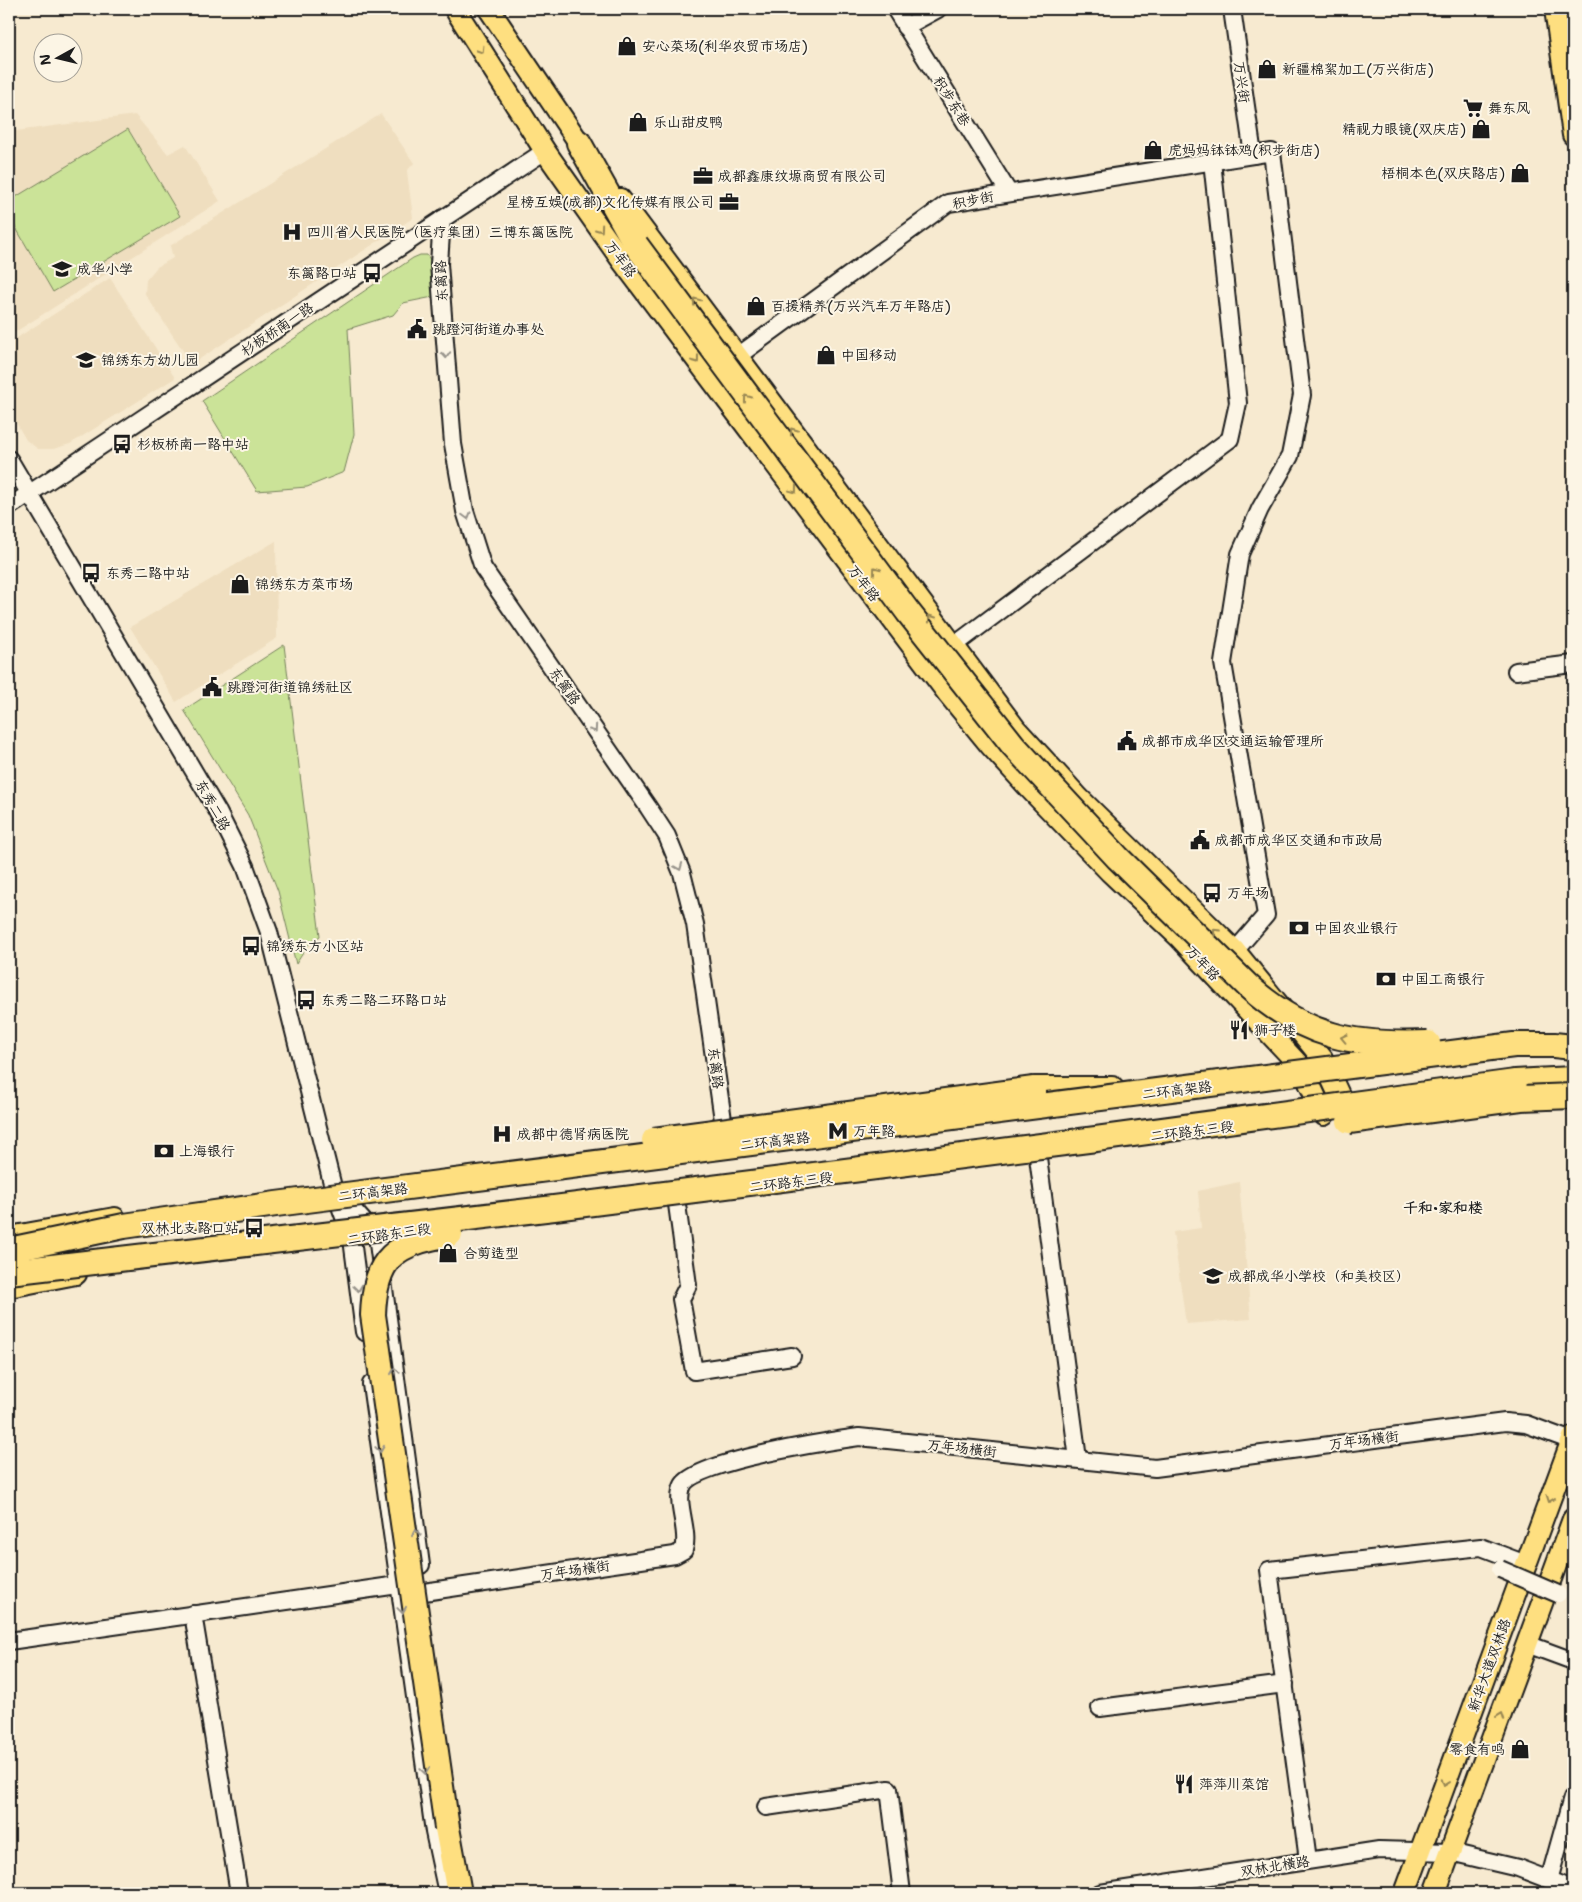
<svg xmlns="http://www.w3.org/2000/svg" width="1582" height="1902" viewBox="0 0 1582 1902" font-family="'Shantell Sans','LXGW WenKai TC',sans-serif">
	<rect width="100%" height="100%" fill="#f7ead0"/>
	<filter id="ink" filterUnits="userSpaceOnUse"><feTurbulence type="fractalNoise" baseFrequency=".02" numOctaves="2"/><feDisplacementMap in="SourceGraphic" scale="10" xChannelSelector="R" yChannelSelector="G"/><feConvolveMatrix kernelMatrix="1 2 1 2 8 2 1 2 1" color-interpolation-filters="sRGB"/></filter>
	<g filter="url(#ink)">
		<!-- built -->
		<g fill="#efdebf">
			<path d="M381 114 414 163 407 171 413 218 192 364 145 294 146 280 157 267 173 258 170 246Z"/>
			<path d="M135 115 168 154 185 145 220 201 9 336V132Z"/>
			<path d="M110 278 175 378 70 444 53 449H38L26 440 9 410V343Z"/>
			<path d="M276 541 277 638 176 702 130 627Z"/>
			<path d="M1239 1182 1251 1319 1186 1324 1173 1232 1201 1228 1198 1191Z"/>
		</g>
		<!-- green -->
		<g fill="#cbe398" stroke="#74805a">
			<path d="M128 129 180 216 53 292 9 216V201Z"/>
			<path d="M420 255H427L431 261 433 297 403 303 393 315 348 329 354 434 344 472 307 487 257 491 202 401 413 258Z"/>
			<path d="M284 645 320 936 308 945 296 964 278 891 248 815 184 710Z"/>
		</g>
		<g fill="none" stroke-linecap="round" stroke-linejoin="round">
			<defs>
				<g id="minor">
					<path d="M895 9 1009 193"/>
					<path d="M1232 9 1253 155"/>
					<path d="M905 27 938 9"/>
					<path d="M442 219 439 264 453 444 465 511 483 568 648 807 667 836 682 873 695 924 726 1141"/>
					<path d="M738 356 948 203 1272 152 1302 395 1290 456 1260 509 1240 554 1223 663 1266 915 1235 951"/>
					<path d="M9 459 218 812 245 866 269 932 333 1187 352 1239 364 1332"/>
					<path d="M9 507 545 151"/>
					<path d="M952 647 1230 439 1238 403 1212 161"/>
					<path d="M1516 671 1573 664"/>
					<path d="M1037 1150 1078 1459"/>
					<path d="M339 1194 377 1236 421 1565"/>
					<path d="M676 1197 688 1285 681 1299 694 1371 792 1356"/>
					<path d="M371 1384 434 1832 447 1893"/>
					<path d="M424 1592 675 1555 684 1550C690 1530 674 1502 683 1485 696 1461 830 1441 859 1437L1155 1468 1505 1422 1526 1424 1572 1441"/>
					<path d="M193 1614 239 1893"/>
					<path d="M9 1641 398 1585"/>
					<path d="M1527 1644 1573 1661"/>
					<path d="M1100 1708 1285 1684"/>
					<path d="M766 1807 889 1789 902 1893"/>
					<path d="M1308 1860 1269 1570 1481 1547 1526 1564"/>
					<path d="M1549 1880 1572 1798"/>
					<path d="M1100 1893 1379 1850 1450 1852 1518 1868 1573 1889"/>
				</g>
				<g id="major">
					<path d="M455 9 545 151 623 262 949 695 990 745 1030 789 1110 872 1179 937 1302 1068 1324 1115"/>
					<path d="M489 9 588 156"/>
					<path d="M1555 9 1573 135"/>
					<path d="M620 199 1015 728 1079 798 1235 951 1322 1058 1347 1112"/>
					<path d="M9 1237 115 1218"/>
					<path d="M9 1287 76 1274"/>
					<path d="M1405 1893 1573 1437"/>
					<path d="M1435 1893 1573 1519"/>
				</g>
				<g id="highway">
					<path d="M579 143 636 245"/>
					<path d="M1554 1045 1573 1047"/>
					<path d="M1515 1082 1573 1079"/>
					<path d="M1034 1089H1112"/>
					<path d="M447 1828 459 1893"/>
				</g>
			</defs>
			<!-- minor casing -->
			<use href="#minor" stroke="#1c1c1c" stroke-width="20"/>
			<!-- major casing -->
			<use href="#major" stroke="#1c1c1c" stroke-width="24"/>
			<!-- highway casing -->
			<use href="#highway" stroke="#1c1c1c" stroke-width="28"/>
			<!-- minor -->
			<use href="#minor" stroke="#fcf5e5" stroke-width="16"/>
			<!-- major -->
			<use href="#major" stroke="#fedf80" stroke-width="20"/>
			<!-- highway -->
			<use href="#highway" stroke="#fedf80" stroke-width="24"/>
			<defs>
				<path id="minor-bridge" d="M1500 1569 1558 1594"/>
				<g id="highway-bridge">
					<path d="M636 245 908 612 1013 745 1118 858 1249 987C1305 1037 1354 1046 1428 1043"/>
					<path d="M1349 1121 1521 1098 1573 1096"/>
					<path d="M654 1140 1034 1089"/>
					<path d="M9 1250 124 1226 276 1204 1514 1045H1554"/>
					<path d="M9 1272 554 1208 1096 1139 1515 1082"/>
					<path d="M447 1828 373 1315C375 1256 395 1244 450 1234"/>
				</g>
			</defs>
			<!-- minor-bridge casing -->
			<use href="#minor-bridge" stroke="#1c1c1c" stroke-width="20" stroke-linecap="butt"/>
			<!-- highway-bridge casing -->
			<use href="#highway-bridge" stroke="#1c1c1c" stroke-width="28" stroke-linecap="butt"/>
			<!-- minor-bridge -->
			<use href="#minor-bridge" stroke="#fcf5e5" stroke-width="16"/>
			<!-- highway-bridge -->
			<use href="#highway-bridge" stroke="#fedf80" stroke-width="24"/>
		</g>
		<!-- one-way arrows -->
		<defs><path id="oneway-chevron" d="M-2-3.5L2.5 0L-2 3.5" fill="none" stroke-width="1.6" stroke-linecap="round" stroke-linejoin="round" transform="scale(1.25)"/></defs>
		<g stroke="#988753">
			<use href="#oneway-chevron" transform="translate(481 50) rotate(58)"/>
			<use href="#oneway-chevron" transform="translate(600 229) rotate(55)"/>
			<use href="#oneway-chevron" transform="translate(696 301) rotate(-127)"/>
			<use href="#oneway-chevron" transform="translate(696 360) rotate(53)"/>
			<use href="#oneway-chevron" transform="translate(747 398) rotate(-126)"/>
			<use href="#oneway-chevron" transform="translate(793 431) rotate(-126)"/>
			<use href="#oneway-chevron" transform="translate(794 490) rotate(53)"/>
			<use href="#oneway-chevron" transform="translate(876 570) rotate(-127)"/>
			<use href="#oneway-chevron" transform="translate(931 618) rotate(-126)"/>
			<use href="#oneway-chevron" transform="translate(1216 932) rotate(-136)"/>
			<use href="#oneway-chevron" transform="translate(1344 1038) rotate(-168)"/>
			<use href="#oneway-chevron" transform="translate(1550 1499) rotate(110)"/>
			<use href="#oneway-chevron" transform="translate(1501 1716) rotate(-70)"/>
			<use href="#oneway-chevron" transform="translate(1445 1783) rotate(110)"/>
		</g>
		<g stroke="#97938b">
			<use href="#oneway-chevron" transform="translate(446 355) rotate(86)"/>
			<use href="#oneway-chevron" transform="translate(467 516) rotate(74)"/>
			<use href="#oneway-chevron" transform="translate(594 729) rotate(55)"/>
			<use href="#oneway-chevron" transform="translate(679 867) rotate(68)"/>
			<use href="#oneway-chevron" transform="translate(358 1288) rotate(82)"/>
			<use href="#oneway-chevron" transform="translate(395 1371) rotate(-98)"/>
			<use href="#oneway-chevron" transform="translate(380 1449) rotate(82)"/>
			<use href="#oneway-chevron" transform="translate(416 1533) rotate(-98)"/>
			<use href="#oneway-chevron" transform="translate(402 1610) rotate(82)"/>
			<use href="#oneway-chevron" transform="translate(425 1771) rotate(82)"/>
		</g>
	</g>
	<!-- icons -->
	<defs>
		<symbol id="shop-bare" viewBox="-9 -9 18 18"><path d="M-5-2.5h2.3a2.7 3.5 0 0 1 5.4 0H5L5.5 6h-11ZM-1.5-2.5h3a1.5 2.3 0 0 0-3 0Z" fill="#1c1c1c" stroke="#fcf5e5" stroke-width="2.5" paint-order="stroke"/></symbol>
		<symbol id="supermarket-bare" viewBox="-9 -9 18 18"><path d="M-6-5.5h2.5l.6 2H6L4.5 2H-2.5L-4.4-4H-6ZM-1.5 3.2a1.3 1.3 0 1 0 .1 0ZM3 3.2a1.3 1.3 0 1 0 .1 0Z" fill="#1c1c1c" stroke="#fcf5e5" stroke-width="2.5" paint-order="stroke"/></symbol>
		<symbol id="office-bare" viewBox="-9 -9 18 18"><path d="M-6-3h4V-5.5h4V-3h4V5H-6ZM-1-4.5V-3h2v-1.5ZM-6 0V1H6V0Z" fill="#1c1c1c" stroke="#fcf5e5" stroke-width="2.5" paint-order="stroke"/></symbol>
		<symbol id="hospital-bare" viewBox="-9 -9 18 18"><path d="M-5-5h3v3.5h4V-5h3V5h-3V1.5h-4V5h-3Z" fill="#1c1c1c" stroke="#fcf5e5" stroke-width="2.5" paint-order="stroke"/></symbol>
		<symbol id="school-bare" viewBox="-9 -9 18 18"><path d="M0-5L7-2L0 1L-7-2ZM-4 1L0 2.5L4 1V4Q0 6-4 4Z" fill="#1c1c1c" stroke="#fcf5e5" stroke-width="2.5" paint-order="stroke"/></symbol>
		<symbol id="bus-bare" viewBox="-9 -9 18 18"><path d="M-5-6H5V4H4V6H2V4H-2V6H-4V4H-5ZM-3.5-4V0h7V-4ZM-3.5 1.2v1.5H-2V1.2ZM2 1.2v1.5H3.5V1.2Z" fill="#1c1c1c" stroke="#fcf5e5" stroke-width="2.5" paint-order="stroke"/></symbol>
		<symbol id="civic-bare" viewBox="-9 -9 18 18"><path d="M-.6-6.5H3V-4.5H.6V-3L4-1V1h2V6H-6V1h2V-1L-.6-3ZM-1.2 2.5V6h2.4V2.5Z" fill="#1c1c1c" stroke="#fcf5e5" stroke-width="2.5" paint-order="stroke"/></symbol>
		<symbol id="bank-bare" viewBox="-9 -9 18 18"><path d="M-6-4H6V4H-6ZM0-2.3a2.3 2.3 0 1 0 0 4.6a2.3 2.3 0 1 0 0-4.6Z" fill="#1c1c1c" stroke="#fcf5e5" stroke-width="2.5" paint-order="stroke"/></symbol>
		<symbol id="restaurant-bare" viewBox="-9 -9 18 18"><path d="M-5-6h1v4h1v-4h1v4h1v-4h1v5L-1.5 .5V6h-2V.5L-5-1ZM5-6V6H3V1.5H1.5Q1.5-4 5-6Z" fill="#1c1c1c" stroke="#fcf5e5" stroke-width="2.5" paint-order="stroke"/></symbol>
		<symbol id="metro-bare" viewBox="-9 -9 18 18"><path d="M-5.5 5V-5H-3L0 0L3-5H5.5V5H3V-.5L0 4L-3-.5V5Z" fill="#1c1c1c" stroke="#fcf5e5" stroke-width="2.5" paint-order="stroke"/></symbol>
	</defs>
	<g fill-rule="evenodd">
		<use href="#shop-bare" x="613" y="32" width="28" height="28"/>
		<use href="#shop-bare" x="1253" y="55" width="28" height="28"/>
		<use href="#supermarket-bare" x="1459" y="94" width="28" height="28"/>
		<use href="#shop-bare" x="624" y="108" width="28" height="28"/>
		<use href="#shop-bare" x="1467" y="115" width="28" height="28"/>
		<use href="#shop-bare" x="1139" y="136" width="28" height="28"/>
		<use href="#shop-bare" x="1506" y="159" width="28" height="28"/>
		<use href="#office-bare" x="689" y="162" width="28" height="28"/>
		<use href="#office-bare" x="715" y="188" width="28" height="28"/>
		<use href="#hospital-bare" x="278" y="218" width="28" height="28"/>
		<use href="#school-bare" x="48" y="255" width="28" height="28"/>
		<use href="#bus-bare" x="358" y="259" width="28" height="28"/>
		<use href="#shop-bare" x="742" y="292" width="28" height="28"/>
		<use href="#civic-bare" x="403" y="315" width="28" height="28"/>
		<use href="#shop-bare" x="812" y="341" width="28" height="28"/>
		<use href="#school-bare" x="72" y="346" width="28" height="28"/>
		<use href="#bus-bare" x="108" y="430" width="28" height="28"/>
		<use href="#bus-bare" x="77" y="559" width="28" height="28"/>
		<use href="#shop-bare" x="226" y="570" width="28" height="28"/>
		<use href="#civic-bare" x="198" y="673" width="28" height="28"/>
		<use href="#civic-bare" x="1113" y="727" width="28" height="28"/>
		<use href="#civic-bare" x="1186" y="826" width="28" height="28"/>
		<use href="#bus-bare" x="1198" y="879" width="28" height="28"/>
		<use href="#bank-bare" x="1285" y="914" width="28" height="28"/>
		<use href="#bus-bare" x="237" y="932" width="28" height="28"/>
		<use href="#bank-bare" x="1372" y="965" width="28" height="28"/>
		<use href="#bus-bare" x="292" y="986" width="28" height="28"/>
		<use href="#restaurant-bare" x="1225" y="1016" width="28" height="28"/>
		<use href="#metro-bare" x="824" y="1117" width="28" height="28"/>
		<use href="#hospital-bare" x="488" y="1120" width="28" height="28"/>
		<use href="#bank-bare" x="150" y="1137" width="28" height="28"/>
		<use href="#bus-bare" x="240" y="1214" width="28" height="28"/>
		<use href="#shop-bare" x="434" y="1239" width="28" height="28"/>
		<use href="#school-bare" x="1199" y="1262" width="28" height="28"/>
		<use href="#shop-bare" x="1506" y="1735" width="28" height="28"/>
		<use href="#restaurant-bare" x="1170" y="1770" width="28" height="28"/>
	</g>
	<g text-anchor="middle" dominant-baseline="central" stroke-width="4" stroke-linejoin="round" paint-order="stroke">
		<!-- poi labels -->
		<g font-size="14" fill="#1c1c1c" stroke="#fcf5e5" text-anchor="start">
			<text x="642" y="46">安心菜场(利华农贸市场店)</text>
			<text x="1282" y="69">新疆棉絮加工(万兴街店)</text>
			<text x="1488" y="108">舞东风</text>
			<text x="653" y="122">乐山甜皮鸭</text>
			<text x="1466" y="129" text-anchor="end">精视力眼镜(双庆店)</text>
			<text x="1168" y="150">虎妈妈钵钵鸡(积步街店)</text>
			<text x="1505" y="173" text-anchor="end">梧桐本色(双庆路店)</text>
			<text x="718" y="176">成都鑫康纹塬商贸有限公司</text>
			<text x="714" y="202" text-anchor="end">星榜互娱(成都)文化传媒有限公司</text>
			<text x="307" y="232">四川省人民医院（医疗集团）三博东篱医院</text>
			<text x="77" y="269">成华小学</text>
			<text x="357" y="273" text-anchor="end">东篱路口站</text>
			<text x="771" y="306">百援精养(万兴汽车万年路店)</text>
			<text x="432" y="329">跳蹬河街道办事处</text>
			<text x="841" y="355">中国移动</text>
			<text x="101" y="360">锦绣东方幼儿园</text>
			<text x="137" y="444">杉板桥南一路中站</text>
			<text x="106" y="573">东秀二路中站</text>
			<text x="255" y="584">锦绣东方菜市场</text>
			<text x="227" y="687">跳蹬河街道锦绣社区</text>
			<text x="1142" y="741">成都市成华区交通运输管理所</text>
			<text x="1215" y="840">成都市成华区交通和市政局</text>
			<text x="1227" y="893">万年场</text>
			<text x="1314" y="928">中国农业银行</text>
			<text x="266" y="946">锦绣东方小区站</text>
			<text x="1401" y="979">中国工商银行</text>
			<text x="321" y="1000">东秀二路二环路口站</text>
			<text x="1254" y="1030">狮子楼</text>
			<text x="853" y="1131">万年路</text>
			<text x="517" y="1134">成都中德肾病医院</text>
			<text x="179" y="1151">上海银行</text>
			<text x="239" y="1228" text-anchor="end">双林北支路口站</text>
			<text x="463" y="1253">合剪造型</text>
			<text x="1228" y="1276">成都成华小学校（和美校区）</text>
			<text x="1505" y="1749" text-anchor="end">零食有鸣</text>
			<text x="1199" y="1784">萍萍川菜馆</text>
		</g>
		<!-- street labels -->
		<g font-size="14" fill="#1c1c1c" stroke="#fcf5e5">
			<text transform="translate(1242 82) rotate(82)">万兴街</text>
			<text transform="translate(952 101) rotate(58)">积步东巷</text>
			<text transform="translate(973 200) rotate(-11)">积步街</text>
			<text transform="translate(621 259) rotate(54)">万年路</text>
			<text transform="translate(441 281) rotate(-93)">东篱路</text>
			<text transform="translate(277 329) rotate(-34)">杉板桥南一路</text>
			<text transform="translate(864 583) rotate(53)">万年路</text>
			<text transform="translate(565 686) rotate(55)">东篱路</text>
			<text transform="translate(213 805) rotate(61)">东秀二路</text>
			<text transform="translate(1203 963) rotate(47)">万年路</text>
			<text transform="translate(716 1068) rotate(83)">东篱路</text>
			<text transform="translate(1177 1090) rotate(-7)">二环高架路</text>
			<text transform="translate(1192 1131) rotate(-7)">二环路东三段</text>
			<text transform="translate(775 1141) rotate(-7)">二环高架路</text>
			<text transform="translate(791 1182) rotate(-7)">二环路东三段</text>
			<text transform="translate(373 1192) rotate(-7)">二环高架路</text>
			<text transform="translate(389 1234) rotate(-8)">二环路东三段</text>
			<text transform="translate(1364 1440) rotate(-7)">万年场横街</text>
			<text transform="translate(962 1448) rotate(6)">万年场横街</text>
			<text transform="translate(575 1570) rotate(-8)">万年场横街</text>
			<text transform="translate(1489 1665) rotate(-70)">新华大道双林路</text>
			<text transform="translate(1275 1866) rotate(-9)">双林北横路</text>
		</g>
		<!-- neighbourhood labels -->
		<g font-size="15" font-weight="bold" fill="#1c1c1c" stroke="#fcf5e5">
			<text x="1443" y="1208">千和·家和楼</text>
		</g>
	</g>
	<!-- margin -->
	<rect width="1582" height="1902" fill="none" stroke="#fcf5e5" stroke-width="30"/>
	<rect x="15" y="15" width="1552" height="1872" fill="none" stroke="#1c1c1c" stroke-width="2" filter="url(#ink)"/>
	<!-- north arrow -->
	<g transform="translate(58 58) rotate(262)"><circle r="24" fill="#fcf5e5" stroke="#a29e95"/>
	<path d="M0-4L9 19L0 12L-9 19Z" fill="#1c1c1c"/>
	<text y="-8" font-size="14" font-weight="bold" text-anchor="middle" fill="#1c1c1c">N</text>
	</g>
</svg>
